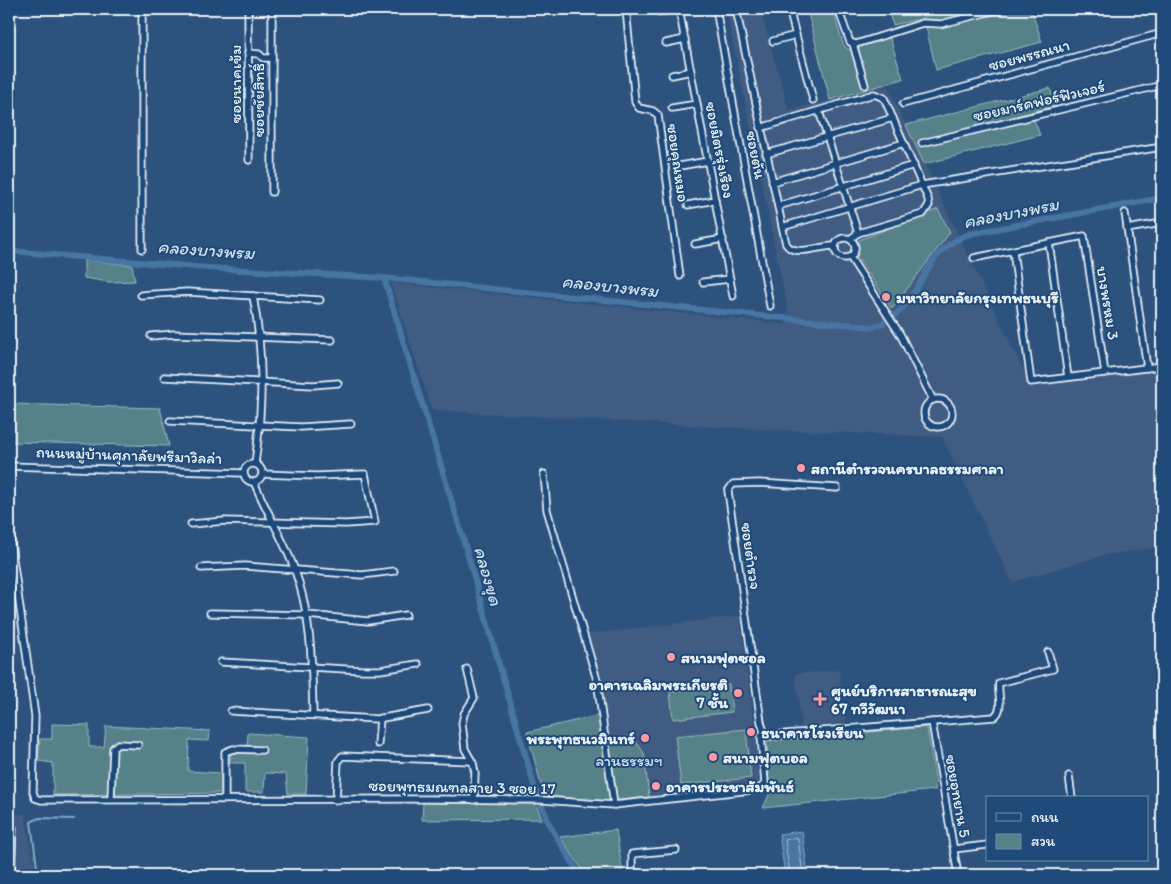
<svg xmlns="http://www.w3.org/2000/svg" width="1171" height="884" viewBox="0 0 1171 884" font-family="Itim,'Playpen Sans Thai',sans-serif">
	<rect width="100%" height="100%" fill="#2e527e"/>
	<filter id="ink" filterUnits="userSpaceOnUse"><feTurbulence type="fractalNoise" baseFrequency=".02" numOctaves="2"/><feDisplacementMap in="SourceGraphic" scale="10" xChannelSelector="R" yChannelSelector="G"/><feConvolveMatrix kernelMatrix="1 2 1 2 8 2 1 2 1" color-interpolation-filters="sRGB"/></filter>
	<g filter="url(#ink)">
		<!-- built -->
		<g fill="#405c82">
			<path d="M726 9H760L789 111 887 85 1031 387 1162 370V547L1105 555 1012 582 942 437 718 427 432 410 391 283 786 324 788 311Z"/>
			<path d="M9 500 11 503 27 627H9Z"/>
			<path d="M740 616 762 785 617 800 601 682 588 634Z"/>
			<path d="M839 670 846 724 802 727 795 674Z"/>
			<path d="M9 814H25L36 875H9Z"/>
		</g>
		<!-- green -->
		<g fill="#578189" stroke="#a0b9c0">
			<path d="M807 9H832L844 46 850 50 890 38 903 79 830 100Z"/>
			<path d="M887 9H1031L1042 42 936 70 924 18 893 25Z"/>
			<path d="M1050 88 1056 106 1031 112 1040 135 924 164 906 125Z"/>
			<path d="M938 209 950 232 892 309 857 256 859 240Z"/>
			<path d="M84 260 132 265 135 281 109 282 84 278Z"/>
			<path d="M9 404 160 408 169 446 9 442Z"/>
			<path d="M729 684 732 712 673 719 670 692Z"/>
			<path d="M600 715 610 801 544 796 527 732Z"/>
			<path d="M52 724 89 725V747H104L106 726 210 731 209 741 189 740 188 771 221 773V793L53 795V763L38 761 40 739H52Z"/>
			<path d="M927 727 936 782 935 790 763 808 769 795 767 741Z"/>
			<path d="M746 729 751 778 681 785 675 736Z"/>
			<path d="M248 733 309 737 306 794H288L286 774 265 773 264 792H245V763H230L231 747H247Z"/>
			<path d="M633 737 644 753 649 797 617 800 609 739Z"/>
			<path d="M423 803 536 804 542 819 422 820Z"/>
			<path d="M616 830 623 875H586L560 837Z"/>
		</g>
		<!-- water -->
		<path fill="#4974a3" stroke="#89a6c5" d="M802 831 808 875H785L779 834Z"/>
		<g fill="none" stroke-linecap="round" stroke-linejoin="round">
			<!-- shore -->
			<path stroke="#a8bfd6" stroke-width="1" d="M790 875 785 840 796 837 798 839 803 875"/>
			<!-- stream -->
			<path stroke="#89a6c5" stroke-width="2" d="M38 875 31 822 39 818 74 819"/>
			<!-- canal -->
			<g stroke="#4974a3" stroke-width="6">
				<path d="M9 251 208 268 384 278 873 327C926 310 914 254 969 234L1162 198"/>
				<path d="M384 278 462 535 535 789 550 826 580 875"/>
			</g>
			<defs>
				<g id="minor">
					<path d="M142 9V249"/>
					<path d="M248 9 249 160"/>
					<path d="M626 9 635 102 639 108 653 111 658 115 680 276"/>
					<path d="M679 9 733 296"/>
					<path d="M716 9 770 306"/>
					<path d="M736 9 786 244C795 258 821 245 835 246"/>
					<path d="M789 9 813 100"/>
					<path d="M838 9 850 42 856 44 923 23 941 24 1001 9"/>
					<path d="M659 12 679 9"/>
					<path d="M773 41 796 35"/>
					<path d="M666 43 685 39"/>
					<path d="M853 44 865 85"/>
					<path d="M248 53 259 54 263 58H272"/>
					<path d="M672 75 691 71"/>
					<path d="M903 104 1162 33"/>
					<path d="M672 108 697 104"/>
					<path d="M819 111 858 233"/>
					<path d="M760 128 874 94 884 98 928 199 929 205 923 214 858 233 850 239"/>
					<path d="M922 143 1162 85"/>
					<path d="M766 154 893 118"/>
					<path d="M680 166 708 161"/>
					<path d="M772 182 904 143"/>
					<path d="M272 192V9"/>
					<path d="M688 205 715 200"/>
					<path d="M778 206 914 165"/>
					<path d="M1125 213 1147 368"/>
					<path d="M782 227 922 185 1162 147"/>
					<path d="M1127 229 1162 223"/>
					<circle cx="845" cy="248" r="10"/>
					<path d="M1049 243 1068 377"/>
					<path d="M695 244 723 239"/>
					<path d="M1013 251 1031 382 1162 366"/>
					<path d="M850 257 900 334 933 400"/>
					<path d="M974 258 1084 236 1105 373"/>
					<path d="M703 282 730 279"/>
					<path d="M141 295 187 292 320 300"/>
					<path d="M253 296C264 355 263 405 255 464"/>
					<path d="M151 336 174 334 332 340"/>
					<path d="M164 377 313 385 338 383"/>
					<circle cx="938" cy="413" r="14"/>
					<path d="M170 421 301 427 351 424"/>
					<circle cx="253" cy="473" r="9"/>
					<path d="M9 466 243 473"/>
					<path d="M544 474 547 510 597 680 614 805"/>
					<path d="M254 482C266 511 283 538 294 568 312 615 312 666 313 715"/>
					<path d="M191 524 225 521 346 524 375 522 365 474 317 476 262 474"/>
					<path d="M9 530 35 716 33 792 35 798 41 800 425 799 542 800 614 805 752 790 761 788 765 783 761 736 994 717C1005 709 997 695 999 683L1053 669 1048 652"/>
					<path d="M201 568 245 566 362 575 394 571"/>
					<path d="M210 613 307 615 368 621 406 615"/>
					<path d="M221 662 363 670H380L418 664"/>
					<path d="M467 669 474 698 464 714 462 723 465 749 473 763 475 773 474 800"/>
					<path d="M231 711 377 719 428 710"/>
					<path d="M932 722 958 875"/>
					<path d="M765 736 761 722 728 491 733 484 759 483 837 488"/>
					<path d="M378 744 380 718"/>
					<path d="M1069 776 1072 798"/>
					<path d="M111 798 113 748 118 744 138 745"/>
					<path d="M225 799V752L233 749 262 750"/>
					<path d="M336 800 338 761 342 756 471 761"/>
					<path d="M9 821 13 828 11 875"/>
					<path d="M954 849 987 845"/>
					<path d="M632 875V854L676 850"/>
				</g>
			</defs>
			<!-- minor casing -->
			<use href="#minor" stroke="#e8f1f8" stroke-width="9"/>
			<!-- minor -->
			<use href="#minor" stroke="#1f4a7a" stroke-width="5.5"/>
		</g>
	</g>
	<!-- markers -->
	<g fill="#ff9aa2" stroke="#1f4a7a" stroke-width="2">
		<circle cx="886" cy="297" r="5"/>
		<circle cx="801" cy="468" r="5"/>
		<circle cx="671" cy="657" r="5"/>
		<circle cx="738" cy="693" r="5"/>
		<path d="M817.5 691.5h5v5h5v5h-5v5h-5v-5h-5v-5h5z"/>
		<circle cx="751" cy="732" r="5"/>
		<circle cx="645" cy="738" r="5"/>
		<circle cx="713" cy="757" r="5"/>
		<circle cx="656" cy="786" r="5"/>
	</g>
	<g text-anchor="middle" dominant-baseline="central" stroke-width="4" stroke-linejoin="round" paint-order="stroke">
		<!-- street labels -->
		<g font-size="16" fill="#e8f1f8" stroke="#1f4a7a">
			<text transform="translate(1029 55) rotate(-15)">ซอยพรรณนา</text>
			<text transform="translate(235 84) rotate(-90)">ซอยนาคเข้ม</text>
			<text transform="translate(258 100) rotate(-90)">ซอยชัยสิทธิ์</text>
			<text transform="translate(1039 101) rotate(-13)">ซอยมาร์คฟอร์ฟิวเจอร์</text>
			<text transform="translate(720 150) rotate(79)">ซอยมิตรรุ่งเรือง</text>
			<text transform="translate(756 155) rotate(79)">ซอยตัน</text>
			<text transform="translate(678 163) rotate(82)">ซอยคุณหมอ</text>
			<text transform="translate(1108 303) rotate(81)">บางพรหม 3</text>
			<text transform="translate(129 455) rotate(2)">ถนนหมู่บ้านศุภาลัยพรีมาวิลล่า</text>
			<text transform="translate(751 556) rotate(82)">ซอยตำรวจ</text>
			<text transform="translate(462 787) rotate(1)">ซอยพุทธมณฑลสาย 3 ซอย 17</text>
			<text transform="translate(958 796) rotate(80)">ซอยอุทยาน 5</text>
		</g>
		<!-- poi labels -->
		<g font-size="16" font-weight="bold" fill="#e8f1f8" stroke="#1f4a7a" text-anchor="start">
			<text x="896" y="297">มหาวิทยาลัยกรุงเทพธนบุรี</text>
			<text x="811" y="468">สถานีตำรวจนครบาลธรรมศาลา</text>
			<text x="681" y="657">สนามฟุตซอล</text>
			<text x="728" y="684" text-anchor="end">อาคารเฉลิมพระเกียรติ<tspan x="728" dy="18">7 ชั้น</tspan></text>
			<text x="831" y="690">ศูนย์บริการสาธารณะสุข<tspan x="831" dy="18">67 ทวีวัฒนา</tspan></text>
			<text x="761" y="732">ธนาคารโรงเรียน</text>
			<text x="635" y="738" text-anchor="end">พระพุทธนวมินทร์</text>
			<text x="723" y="757">สนามฟุตบอล</text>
			<text x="666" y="786">อาคารประชาสัมพันธ์</text>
		</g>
		<!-- park labels -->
		<g font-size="16" fill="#d2e0e7" stroke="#1f4a7a">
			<text x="629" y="760">ลานธรรมฯ</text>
		</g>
		<!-- water labels -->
		<g font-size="18" font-style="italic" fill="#d0deeb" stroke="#1f4a7a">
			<text transform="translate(1011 213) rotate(-11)">คลองบางพรม</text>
			<text transform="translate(206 250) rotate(4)">คลองบางพรม</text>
			<text transform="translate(610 286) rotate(6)">คลองบางพรม</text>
			<text transform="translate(488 576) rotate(74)">คลองขุด</text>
		</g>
	</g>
	<!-- margin -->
	<rect width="1171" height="884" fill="none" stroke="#1f4a7a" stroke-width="30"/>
	<rect x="15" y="15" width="1141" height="854" fill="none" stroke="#e8f1f8" stroke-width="2" filter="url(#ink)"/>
	<!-- legend -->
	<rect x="986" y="796" width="162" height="65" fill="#1f4a7a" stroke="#6f8dac"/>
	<rect x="996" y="813" width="25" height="8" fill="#1f4a7a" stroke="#6f8dac"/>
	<text x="1031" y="822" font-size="15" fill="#e8f1f8">ถนน</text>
	<rect x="996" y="834" width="25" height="15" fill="#578189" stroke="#6f8dac"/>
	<text x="1031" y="846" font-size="15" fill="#e8f1f8">สวน</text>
</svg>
